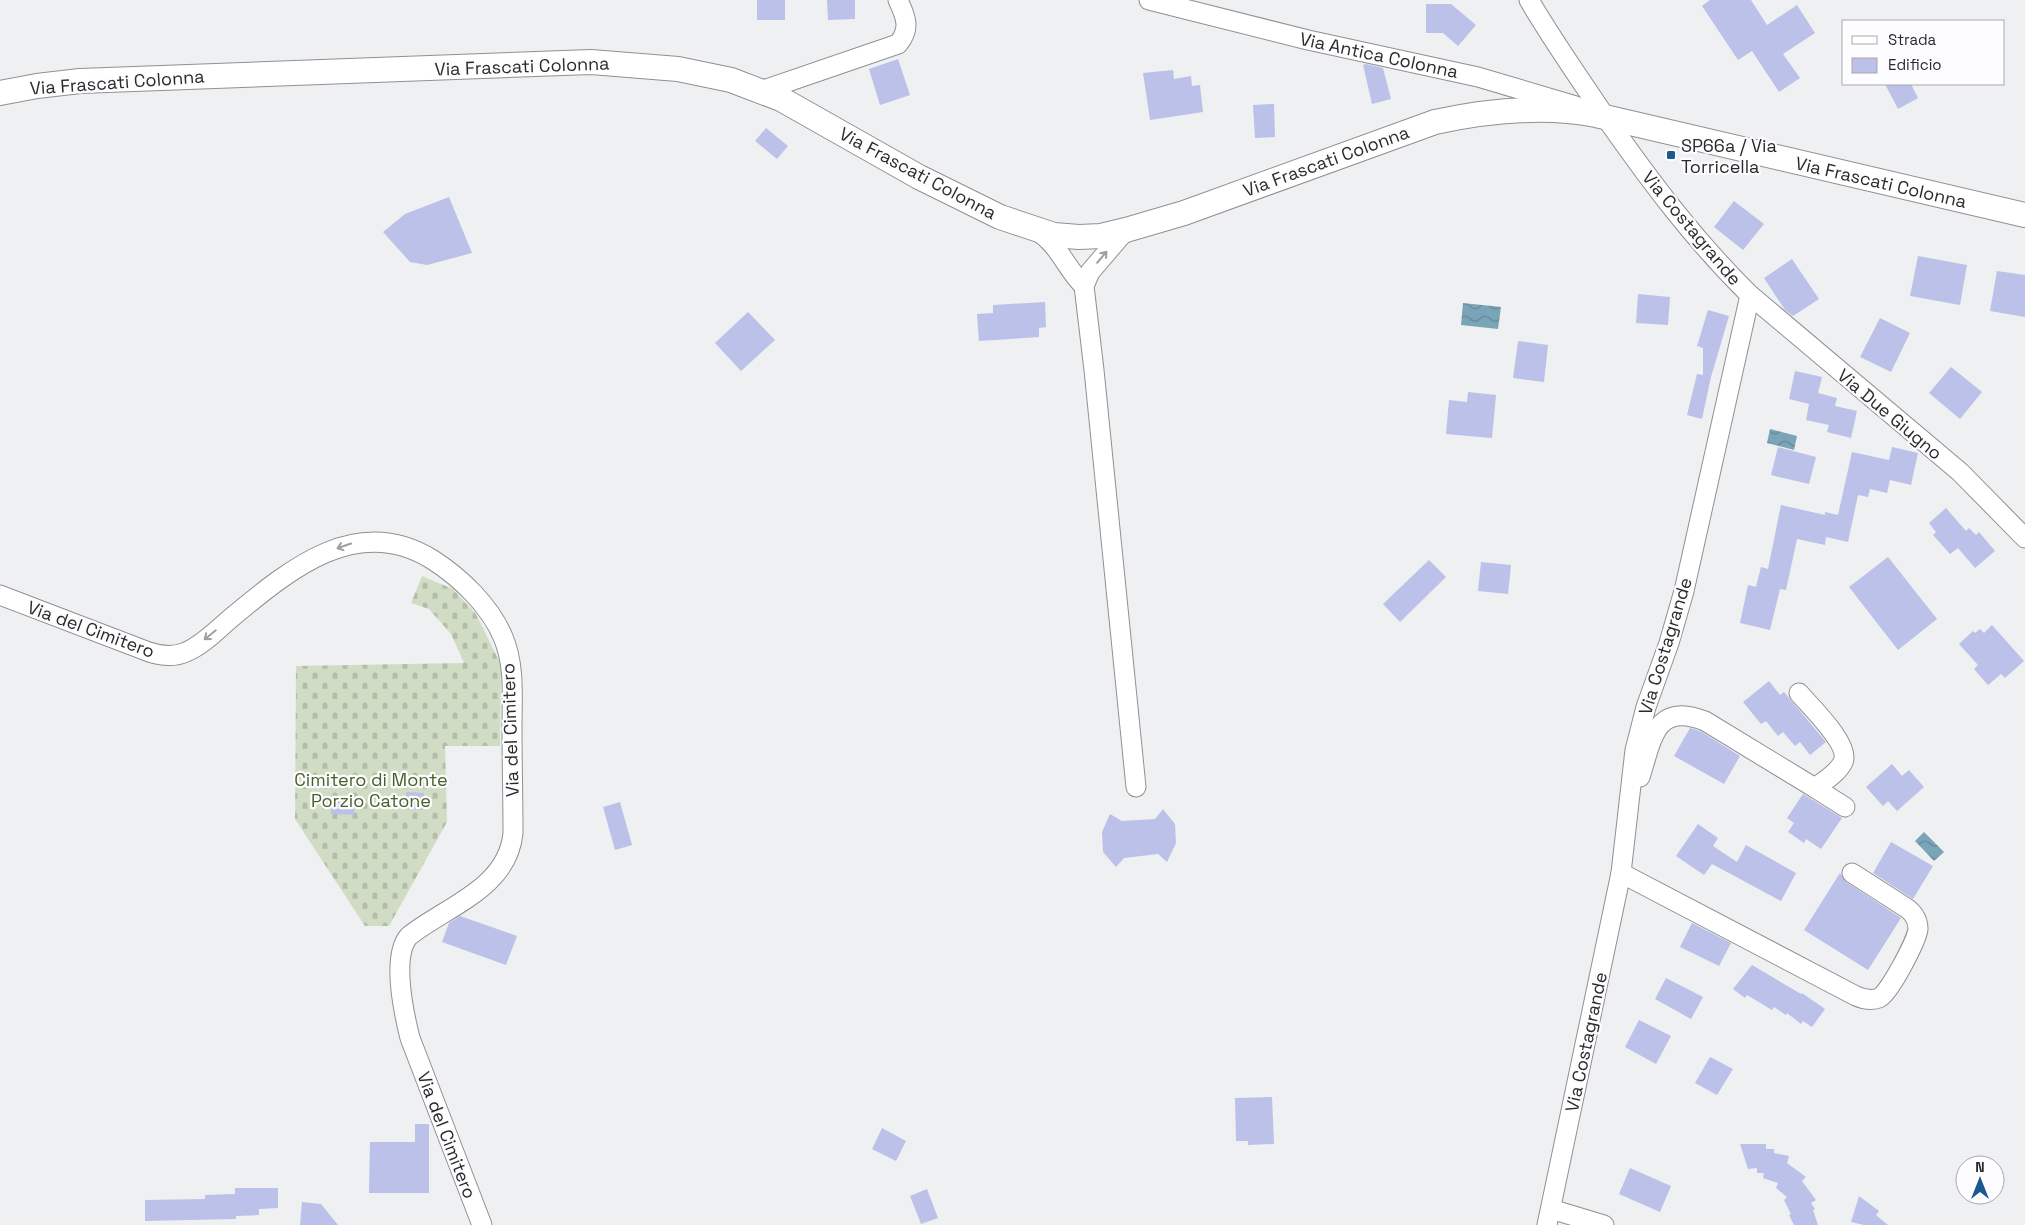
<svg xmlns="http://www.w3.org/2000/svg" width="2025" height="1225" viewBox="0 0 2025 1225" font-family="'Space Grotesk',sans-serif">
	<defs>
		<pattern id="cemetery-stones" width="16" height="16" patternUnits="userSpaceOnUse" patternTransform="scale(1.25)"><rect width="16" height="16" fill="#d1dcc5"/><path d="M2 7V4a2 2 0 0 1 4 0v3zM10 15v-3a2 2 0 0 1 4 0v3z" fill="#b4bda9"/></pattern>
		<pattern id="water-waves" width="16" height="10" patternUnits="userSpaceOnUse" patternTransform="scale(1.25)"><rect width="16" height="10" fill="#7aa5b8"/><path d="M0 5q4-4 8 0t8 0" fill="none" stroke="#648796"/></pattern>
	</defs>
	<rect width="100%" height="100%" fill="#eff0f1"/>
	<!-- cemetery -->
	<path fill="url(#cemetery-stones)" d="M422 576 453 589 476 614 501 665 500 746H445L447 822 389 926H365L295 819 296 666 464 663 451 634 429 609 411 603Z"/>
	<!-- water -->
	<g fill="url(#water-waves)">
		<path d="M1463 303 1501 307 1498 329 1461 325Z"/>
		<path d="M1770 429 1797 436 1794 450 1767 443Z"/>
		<path d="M1924 832 1944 852 1934 861 1915 841Z"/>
	</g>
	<!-- building -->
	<g fill="#bbc1e8">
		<rect x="757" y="0" width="28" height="20"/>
		<path d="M827 0H855V19L828 20Z"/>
		<path d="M1710 0H1751L1767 25 1797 5 1815 33 1783 54 1800 78 1779 92 1752 51 1738 60 1702 6Z"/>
		<path d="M1426 4H1451L1476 25 1458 46 1443 33H1426Z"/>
		<path d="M898 59 910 95 880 105 869 69Z"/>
		<path d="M1366 64 1383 68 1391 99 1372 104 1363 65Z"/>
		<path d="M1173 70 1174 79 1191 76 1192 86 1200 85 1203 112 1150 120 1143 73Z"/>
		<path d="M1885 84H1911L1918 98 1898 109Z"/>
		<path d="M1274 104 1275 137 1255 138 1253 105Z"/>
		<path d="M766 128 788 146 777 159 755 141Z"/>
		<path d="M449 197 472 253 427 265 410 262 383 232 405 214Z"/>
		<path d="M1734 201 1764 224 1743 250 1714 227Z"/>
		<path d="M1918 256 1967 265 1960 305 1910 296Z"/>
		<path d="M1792 259 1819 299 1793 316 1785 310 1764 278Z"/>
		<path d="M1997 271 2025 275V317L1990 311Z"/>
		<path d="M1638 294 1670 297 1668 325 1636 323Z"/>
		<path d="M1045 302 1046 327 1039 328V337L979 341 977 314 993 313V305Z"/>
		<path d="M1708 310 1729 316 1711 377 1702 419 1687 415 1697 374 1703 375V348L1697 346Z"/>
		<path d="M748 312 775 340 741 371 715 343Z"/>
		<path d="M1880 318 1910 333 1891 372 1860 357Z"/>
		<path d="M1518 341 1548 345 1544 382 1513 378Z"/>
		<path d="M1951 367 1982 392 1960 419 1929 393Z"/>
		<path d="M1795 371 1822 377 1818 393 1837 398 1835 406 1857 411 1851 438 1827 432 1829 425 1806 420 1809 404 1789 399Z"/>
		<path d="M1468 392 1496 395 1492 438 1446 434 1449 400 1467 402Z"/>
		<path d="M1778 447 1816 457 1809 484 1771 475Z"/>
		<path d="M1892 447 1918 453 1911 485 1890 480 1887 493 1870 489 1868 497 1858 495 1848 542 1826 537 1825 545 1797 539 1786 590 1780 589 1770 630 1740 623 1748 585 1756 587 1761 567 1768 569 1781 505 1825 515V512L1838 515 1852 452 1889 460Z"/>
		<path d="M1946 508 1966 531 1969 528 1976 535 1979 532 1995 551 1975 568 1958 548 1950 554 1933 535 1936 532 1929 523Z"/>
		<path d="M1888 557 1937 619 1898 650 1849 587Z"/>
		<path d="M1429 560 1446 577 1400 622 1383 604Z"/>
		<path d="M1481 562 1511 565 1508 594 1478 591Z"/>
		<path d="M1992 625 2024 661 2005 678 2001 674 1988 685 1974 669 1978 665 1959 644 1973 631 1975 633 1980 629 1984 633Z"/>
		<path d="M1769 681 1780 695 1784 692 1826 742 1810 755 1800 742 1795 746 1783 732 1778 736 1766 721 1761 724 1743 702Z"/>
		<path d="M1690 728 1700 731 1740 756 1724 784 1674 756Z"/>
		<path d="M1892 764 1902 776 1909 770 1924 787 1897 811 1888 801 1883 806 1866 787Z"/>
		<path d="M406 792 424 793 423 810 406 809Z"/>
		<path d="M1803 794 1842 818 1821 849 1806 839 1804 843 1788 832 1794 823 1787 818Z"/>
		<path d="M332 796 354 797V815L331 814Z"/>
		<path d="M620 802 632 845 615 850 603 807Z"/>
		<path d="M1163 809 1175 824 1176 843 1167 862 1158 854 1124 858 1116 867 1103 852 1102 832 1110 814 1122 821 1155 819Z"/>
		<path d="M1698 824 1718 838 1713 846 1737 862 1746 845 1796 873 1781 901 1712 864 1704 875 1676 856Z"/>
		<path d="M1891 842 1933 866 1913 899 1873 873Z"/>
		<path d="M1840 873 1846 882 1901 918 1868 970 1804 930Z"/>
		<path d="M460 916 517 936 506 965 442 942 449 923Z"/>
		<path d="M1692 923 1731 943 1719 966 1680 947Z"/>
		<path d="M1752 965 1801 994 1802 993 1825 1009 1812 1027 1803 1021 1801 1024 1787 1013 1786 1015 1774 1007 1772 1010 1747 995 1745 998 1733 989Z"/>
		<path d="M1666 978 1703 997 1691 1019 1655 999Z"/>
		<path d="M1639 1020 1671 1036 1656 1064 1625 1047Z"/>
		<path d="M1710 1057 1733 1069 1717 1095 1695 1083Z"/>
		<path d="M1272 1097 1274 1144 1248 1145V1141H1236L1235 1098Z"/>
		<path d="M415 1124H429V1193H369L370 1142H415Z"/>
		<path d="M882 1128 906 1141 896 1161 872 1149Z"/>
		<path d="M1740 1144H1766V1149H1774V1153L1789 1156 1787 1163 1806 1177 1802 1181 1816 1200 1811 1203 1815 1209 1813 1210 1818 1225H1794L1789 1215 1791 1214 1784 1200 1787 1197 1776 1188 1778 1183 1763 1178 1764 1173H1757V1168L1748 1169Z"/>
		<path d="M1630 1168 1671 1186 1660 1212 1619 1194Z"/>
		<path d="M235 1188H278V1208L259 1209V1215L236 1216V1219L145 1221V1200L205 1199V1195L235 1194Z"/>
		<path d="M927 1189 938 1218 921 1224 910 1196Z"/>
		<path d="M1859 1196 1879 1211 1876 1215 1888 1225H1864L1851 1222Z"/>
		<path d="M302 1202 321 1204 338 1225H300Z"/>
	</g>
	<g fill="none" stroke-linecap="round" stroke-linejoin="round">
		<defs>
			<g id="minor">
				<path d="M1149 0 1308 40 1478 77 1576 106"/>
				<path d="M1529 0C1553 41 1580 79 1606 118 1650 181 1695 241 1750 295L1684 591 1669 643 1646 707 1635 750 1621 873 1547 1225"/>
				<path d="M761 91 898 44C911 29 906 17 898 0"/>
				<path d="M1126 230 1090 272 1084 286 1094 370 1136 787"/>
				<path d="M1037 231C1059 244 1066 269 1084 286"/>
				<path d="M1750 295 1960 472 2025 538"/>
				<path d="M0 595 149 652C161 656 175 657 186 652 203 645 218 629 231 618 289 570 357 512 433 560 461 578 490 606 503 637 515 665 512 697 512 727 512 763 513 798 513 833 508 888 447 906 409 936 391 956 404 1014 410 1038L482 1225"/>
				<path d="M1640 777C1652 740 1655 701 1705 721L1815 788C1824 781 1838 773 1843 762 1851 745 1810 706 1799 693"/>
				<path d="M1815 788 1845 807"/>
				<path d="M1621 873 1856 996C1863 999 1871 1001 1879 998 1889 994 1917 940 1918 929 1918 920 1914 914 1908 909L1852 873"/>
				<path d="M1551 1209 1604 1225"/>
			</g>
			<path id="tertiary" d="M0 93 37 86 80 81 591 62 678 69 731 80 781 99 919 177 1000 217 1054 235 1079 237 1101 236 1126 230 1184 213 1435 122C1486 111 1544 105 1596 115L2025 215"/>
		</defs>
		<!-- minor casing -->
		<use href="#minor" stroke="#909092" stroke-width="21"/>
		<!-- tertiary casing -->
		<use href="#tertiary" stroke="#909092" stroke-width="26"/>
		<!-- minor -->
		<use href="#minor" stroke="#fff" stroke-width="19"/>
		<!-- tertiary -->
		<use href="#tertiary" stroke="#fff" stroke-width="24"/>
	</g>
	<!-- one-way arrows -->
	<defs><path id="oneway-shaft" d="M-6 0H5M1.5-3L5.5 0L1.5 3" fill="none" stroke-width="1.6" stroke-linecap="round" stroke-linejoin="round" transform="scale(1.25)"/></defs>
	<g stroke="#9f9fa0">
		<use href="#oneway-shaft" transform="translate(1102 257) rotate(-50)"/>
		<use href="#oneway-shaft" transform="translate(344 546) rotate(161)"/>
		<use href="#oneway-shaft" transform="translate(210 635) rotate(141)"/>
	</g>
	<!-- markers -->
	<rect fill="#1b598f" stroke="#fdfdff" stroke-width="2" x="1666" y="150" width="10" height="10" rx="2.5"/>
	<g text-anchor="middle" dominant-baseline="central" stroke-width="4.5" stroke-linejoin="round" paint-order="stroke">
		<!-- street labels -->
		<g font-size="18" fill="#2a2a2b" stroke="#fdfdff">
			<text transform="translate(1379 55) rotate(12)">Via Antica Colonna</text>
			<text transform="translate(522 66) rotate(-2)">Via Frascati Colonna</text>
			<text transform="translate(117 82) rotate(-4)">Via Frascati Colonna</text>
			<text transform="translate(1326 161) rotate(-20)">Via Frascati Colonna</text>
			<text transform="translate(918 173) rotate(28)">Via Frascati Colonna</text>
			<text transform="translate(1881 182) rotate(13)">Via Frascati Colonna</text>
			<text transform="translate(1692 228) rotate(50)">Via Costagrande</text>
			<text transform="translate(1890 414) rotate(40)">Via Due Giugno</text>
			<text transform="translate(91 629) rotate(20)">Via del Cimitero</text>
			<text transform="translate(1665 646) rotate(-73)">Via Costagrande</text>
			<text transform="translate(510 730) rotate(-92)">Via del Cimitero</text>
			<text transform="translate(1586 1042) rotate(-78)">Via Costagrande</text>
			<text transform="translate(447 1135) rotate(69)">Via del Cimitero</text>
		</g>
		<!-- poi labels -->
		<g font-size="18" fill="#2a2a2b" stroke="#fdfdff" text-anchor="start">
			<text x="1681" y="145">SP66a / Via<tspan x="1681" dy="21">Torricella</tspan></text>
		</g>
		<!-- park labels -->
		<g font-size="18" fill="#485f28" stroke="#fdfdff">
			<text x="371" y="779">Cimitero di Monte<tspan x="371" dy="21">Porzio Catone</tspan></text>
		</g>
	</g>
	<!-- legend -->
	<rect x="1842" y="20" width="162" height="65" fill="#fdfdff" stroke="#a9a9aa"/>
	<rect x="1852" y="36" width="25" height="8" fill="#ffffff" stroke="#a9a9aa"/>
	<text x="1888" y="45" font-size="15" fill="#2a2a2b">Strada</text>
	<rect x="1852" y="58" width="25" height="15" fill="#bbc1e8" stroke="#a9a9aa"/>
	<text x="1888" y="70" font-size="15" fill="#2a2a2b">Edificio</text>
	<!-- north arrow -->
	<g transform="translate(1980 1180)"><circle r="24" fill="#fdfdff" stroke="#a9a9aa"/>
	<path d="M0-4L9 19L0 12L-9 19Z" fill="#1b598f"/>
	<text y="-8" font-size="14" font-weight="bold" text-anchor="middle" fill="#2a2a2b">N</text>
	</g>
</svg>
